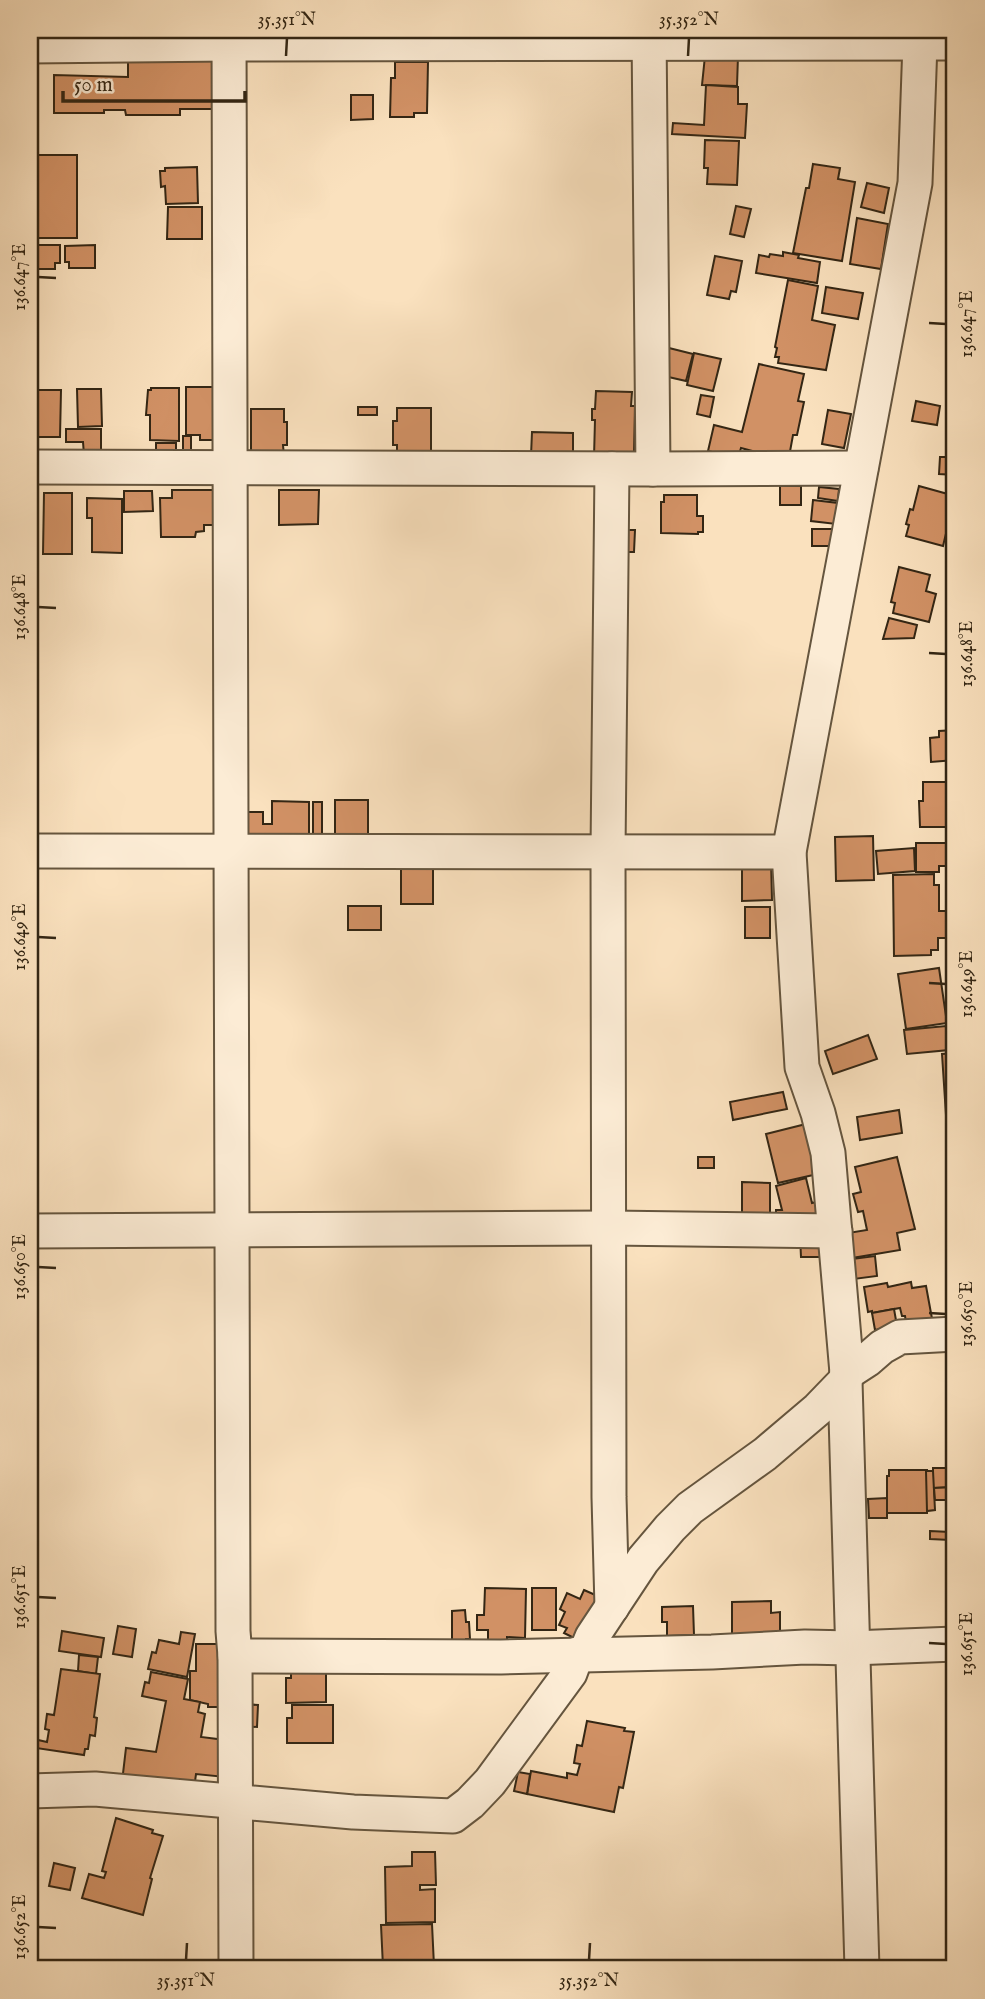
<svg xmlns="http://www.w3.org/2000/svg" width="985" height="1999" viewBox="0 0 985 1999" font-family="'IM FELL English',serif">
	<rect width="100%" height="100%" fill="#fae1be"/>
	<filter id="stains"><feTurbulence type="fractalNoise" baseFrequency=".00286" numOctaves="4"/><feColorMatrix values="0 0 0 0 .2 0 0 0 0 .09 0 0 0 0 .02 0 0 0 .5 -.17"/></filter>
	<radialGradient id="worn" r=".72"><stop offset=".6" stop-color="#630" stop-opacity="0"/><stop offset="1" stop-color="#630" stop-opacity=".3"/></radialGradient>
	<!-- building -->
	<g fill="#d19165" stroke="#332614" stroke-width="2">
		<path d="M705 56H738L737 86 702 85Z"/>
		<path d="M128 57H222V109H180V115H126L125 110H104V113H54V75L128 77Z"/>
		<path d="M395 62H428L427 113H414V117H390L391 78H395Z"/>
		<path d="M706 85 738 87V104H747L745 138 672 134 673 123 704 125Z"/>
		<path d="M351 95H373V119L351 120Z"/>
		<path d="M705 140 739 141 737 185 707 184 708 168H704Z"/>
		<path d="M35 155H77V238H32V225L36 226 35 216H32V206H35L34 187 32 186V176H35V167H32V156L35 157Z"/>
		<path d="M813 164 840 168 838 179 855 182 842 261 793 253 806 188H809Z"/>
		<path d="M197 167 198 203 166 204 165 186 161 187 160 171H165V168Z"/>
		<path d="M867 183 889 188 884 213 861 207Z"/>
		<path d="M736 206 751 209 744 237 730 234Z"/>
		<path d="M168 207H202V239H167Z"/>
		<path d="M857 218 888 224 881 269 850 264Z"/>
		<path d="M30 245H60V263H55V269H30Z"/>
		<path d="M95 245V268H69V262H65V246Z"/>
		<path d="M783 252 799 255 798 258 820 262 817 283 756 273 759 255 769 257 770 254 783 256Z"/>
		<path d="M715 256 742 261 736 292 731 291 729 299 707 295Z"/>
		<path d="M788 280 818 286 812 320 835 325 826 370 778 363 779 357H775L777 348 775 347Z"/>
		<path d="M826 287 863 293 858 319 822 313Z"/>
		<path d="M669 348 693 354 686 381 664 376Z"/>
		<path d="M694 353 721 359 713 391 687 385Z"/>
		<path d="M759 364 804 374 798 401 804 402 797 435H793L789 457 771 456 741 448 738 458 708 451 714 425 742 432Z"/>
		<path d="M186 387H218V440H200V435H186Z"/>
		<path d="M151 388H179V441L150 440V415H146L148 390H151Z"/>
		<path d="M77 389H101L102 426 78 427Z"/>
		<path d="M35 390H61L60 437H35Z"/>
		<path d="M596 391 632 392 631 406H635L634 454 594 457 595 420H592V409H595Z"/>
		<path d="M701 395 714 397 710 417 697 414Z"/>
		<path d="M916 401 940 406 937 425 912 421Z"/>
		<rect x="358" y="407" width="19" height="8"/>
		<path d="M397 408H431V455L397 456V445H393V421H397Z"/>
		<path d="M251 409H284V422H287V445H283L284 456 251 457Z"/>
		<path d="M828 410 851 414 844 448 822 444Z"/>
		<path d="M66 429H101V455H84L83 442H66Z"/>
		<path d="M532 432 573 433V457L531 456Z"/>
		<rect x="183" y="436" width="8" height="18"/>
		<rect x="156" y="443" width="20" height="16"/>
		<path d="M940 457H955V475L939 474Z"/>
		<rect x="780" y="486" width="21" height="19"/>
		<path d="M919 486 955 496 943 546 906 536 909 525 906 524 910 509 913 510Z"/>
		<path d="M819 487 839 489 838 501 818 498Z"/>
		<path d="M172 490H216V525H204V531L196 532 195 537H161L160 498H172Z"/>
		<path d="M279 490H319L318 524 279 525Z"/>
		<path d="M124 491H152L153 511 124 512Z"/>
		<path d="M44 493H72V554H43Z"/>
		<path d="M664 495H697V516H703V532H698V534L661 533V502H664Z"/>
		<path d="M87 498 122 499V553L92 552V518H87Z"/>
		<path d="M813 500 838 503 836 524 811 521Z"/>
		<rect x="812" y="529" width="22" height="17"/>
		<path d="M615 530H635L634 552H615Z"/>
		<path d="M899 567 930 575 926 591 936 594 929 622 893 613 895 603 891 602Z"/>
		<path d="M889 618 917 625 914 638 883 639Z"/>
		<path d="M955 730V760L931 762 930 738 939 737V731Z"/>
		<path d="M923 782H955V827H920L919 801H923Z"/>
		<path d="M335 800H368V837L335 842Z"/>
		<path d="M272 801 309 802V835L244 837V812H263V824H272Z"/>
		<rect x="313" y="802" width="9" height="33"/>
		<path d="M873 836 874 880 836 881 835 837Z"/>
		<path d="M916 843H955V866H939V872H916Z"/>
		<path d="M914 848 915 871 878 874 876 851Z"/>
		<path d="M771 860 772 900 742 901V861Z"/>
		<rect x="401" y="861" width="32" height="43"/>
		<path d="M934 874V885H939V911H947L948 938H938V950H931V955L894 956 893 875Z"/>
		<rect x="348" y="906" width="33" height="24"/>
		<rect x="745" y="907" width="25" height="31"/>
		<path d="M939 968 947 1023 906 1029 898 974Z"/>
		<path d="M946 1026 949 1050 907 1054 904 1030Z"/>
		<path d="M868 1035 877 1059 833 1074 825 1051Z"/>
		<path d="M955 1053V1114L946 1115 942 1054Z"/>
		<path d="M783 1092 787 1109 733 1120 730 1102Z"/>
		<path d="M899 1110 902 1133 860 1140 857 1117Z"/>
		<path d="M806 1124 822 1173 778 1183 766 1134Z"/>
		<rect x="698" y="1157" width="16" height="11"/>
		<path d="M897 1157 915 1229 897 1233 900 1250 852 1258 848 1233 867 1230 863 1211 858 1212 853 1194 861 1192 855 1167Z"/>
		<path d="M806 1178 812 1203 821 1201V1219L776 1218V1210H782L776 1186Z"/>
		<path d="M742 1182 770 1183V1219H742Z"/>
		<path d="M800 1235H824V1257H801Z"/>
		<path d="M875 1256 877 1276 854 1279 852 1259Z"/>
		<path d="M911 1282 912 1288 926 1286 933 1324 907 1328 905 1316H902L900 1308 872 1313V1311L868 1312 864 1287 887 1283 888 1287Z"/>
		<path d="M894 1309 897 1326 875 1330 872 1313Z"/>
		<path d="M933 1468H955V1487L933 1488Z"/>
		<path d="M889 1470H927V1513H887V1476H889Z"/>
		<path d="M926 1471H933L935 1510 927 1511Z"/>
		<path d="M955 1487V1500H935L934 1488Z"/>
		<path d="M887 1498V1518H869L868 1499Z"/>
		<path d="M930 1531 950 1532V1540L930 1539Z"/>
		<path d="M485 1588 526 1589 525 1638 507 1637V1643L488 1642V1630H477V1615H484Z"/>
		<rect x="532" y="1588" width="24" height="42"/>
		<path d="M584 1590 600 1597 580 1641 564 1633 567 1628 559 1625 565 1612 560 1609 567 1593 580 1599Z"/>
		<path d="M771 1601V1613L780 1612V1632L732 1639V1602Z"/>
		<path d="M693 1606 694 1635 667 1636V1622H662V1607Z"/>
		<path d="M465 1610 466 1622H469L470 1639H466V1641H452V1611Z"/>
		<path d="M118 1626 136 1629 132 1657 113 1654Z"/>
		<path d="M62 1631 104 1638 101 1657 59 1651Z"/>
		<path d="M181 1632 195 1634 187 1677 148 1669 152 1652 156 1653 159 1640 179 1644Z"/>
		<path d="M196 1644H225L220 1707H208V1704L190 1700V1671H196Z"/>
		<path d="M79 1655 98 1657 96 1674 78 1671Z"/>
		<path d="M291 1666 326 1667V1702L286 1703V1678H291Z"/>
		<path d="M61 1669 100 1674 94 1717 97 1718 95 1736 90 1735 88 1749H85L84 1755 36 1748 38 1740 47 1742 49 1730 45 1729 47 1714 54 1715Z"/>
		<path d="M151 1672 188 1679 184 1699 200 1702 198 1712 205 1714 201 1737 225 1740V1777L196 1774 194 1789 122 1782 126 1748 156 1752 166 1701 142 1696 145 1682 149 1683Z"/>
		<path d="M242 1704 258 1705 257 1727 241 1726Z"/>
		<path d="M292 1705H333V1743H287V1718H292Z"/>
		<path d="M587 1721 625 1728 624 1731 634 1732 623 1788 619 1787 614 1812 527 1794 531 1771 567 1778V1773L577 1775 580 1764 574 1763 577 1745 582 1746Z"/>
		<path d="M518 1772 530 1774 527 1794 514 1791Z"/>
		<path d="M116 1818 153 1830 152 1833 163 1836 150 1878 152 1879 143 1915 82 1898 89 1874 104 1878 106 1872 102 1871Z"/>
		<path d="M412 1852H435L436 1885H420V1890L435 1889V1922L386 1923 385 1867 412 1866Z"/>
		<path d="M54 1863 75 1868 70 1890 49 1886Z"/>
		<path d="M432 1924 434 1966 383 1967 381 1925Z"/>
		<path d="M272 1961 310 1964V1969H272Z"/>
	</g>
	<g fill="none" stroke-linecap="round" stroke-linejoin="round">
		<defs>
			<g id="minor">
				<path d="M229 30 233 1631 235 1656 236 1969"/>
				<path d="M649 30 653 469"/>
				<path d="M30 46 229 44 955 43"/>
				<path d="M30 467 653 469 861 468"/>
				<path d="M30 851 789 852"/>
				<path d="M30 1231 610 1228 835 1231"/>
				<path d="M847 1373 828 1153 818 1113 802 1067 789 852 915 183 920 43"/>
				<path d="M845 1381 862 1969"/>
				<path d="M612 1607 609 1497 608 851 612 469"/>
				<path d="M585 1654 592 1637 643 1560 670 1528 690 1508 765 1454 818 1409 845 1381 847 1373 867 1360 882 1347 900 1337 955 1334"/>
				<path d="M235 1656 501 1657 712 1652 805 1647 852 1648 955 1644"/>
				<path d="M30 1791 95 1789 353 1812 453 1816 470 1803 490 1782 570 1673 577 1654"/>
			</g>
		</defs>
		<!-- minor casing -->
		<use href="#minor" stroke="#65553e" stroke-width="37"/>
		<!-- minor -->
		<use href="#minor" stroke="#fcecd5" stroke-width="33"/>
	</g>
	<!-- ticks -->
	<path fill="none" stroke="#332614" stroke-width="2.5" d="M286 56 287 38M688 56 689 38M38 277 56 278M929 323 946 324M38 607 56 608M929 653 946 654M38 937 56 938M929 983 946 984M38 1267 56 1268M929 1313 946 1314M38 1597 56 1598M929 1643 946 1644M38 1927 56 1928M186 1960 187 1943M589 1960 590 1943"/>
	<!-- margin -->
	<rect width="985" height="1999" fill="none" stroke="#fae1be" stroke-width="77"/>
	<!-- scale -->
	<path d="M63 91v10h182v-10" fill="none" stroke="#332614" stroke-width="3.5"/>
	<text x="74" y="91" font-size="21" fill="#332614" stroke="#fcecd5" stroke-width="5" paint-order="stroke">50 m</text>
	<rect x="38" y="38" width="908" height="1922" fill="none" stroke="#332614" stroke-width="2.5"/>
	<g font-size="18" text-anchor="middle" fill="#332614">
		<text x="287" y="25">35.351°N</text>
		<text x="689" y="25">35.352°N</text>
		<text transform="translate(19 277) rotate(-90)" y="6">136.647°E</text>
		<text transform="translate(966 324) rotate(-90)" y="6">136.647°E</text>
		<text transform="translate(19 607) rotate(-90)" y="6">136.648°E</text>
		<text transform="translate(966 654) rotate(-90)" y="6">136.648°E</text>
		<text transform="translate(19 937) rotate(-90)" y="6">136.649°E</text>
		<text transform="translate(966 984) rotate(-90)" y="6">136.649°E</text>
		<text transform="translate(19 1267) rotate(-90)" y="6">136.650°E</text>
		<text transform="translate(966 1314) rotate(-90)" y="6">136.650°E</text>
		<text transform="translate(19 1597) rotate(-90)" y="6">136.651°E</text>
		<text transform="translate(966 1644) rotate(-90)" y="6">136.651°E</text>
		<text transform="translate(19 1927) rotate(-90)" y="6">136.652°E</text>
		<text x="186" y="1986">35.351°N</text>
		<text x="589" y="1986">35.352°N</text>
	</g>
	<rect width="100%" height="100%" filter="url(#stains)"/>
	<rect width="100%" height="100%" fill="url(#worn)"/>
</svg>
